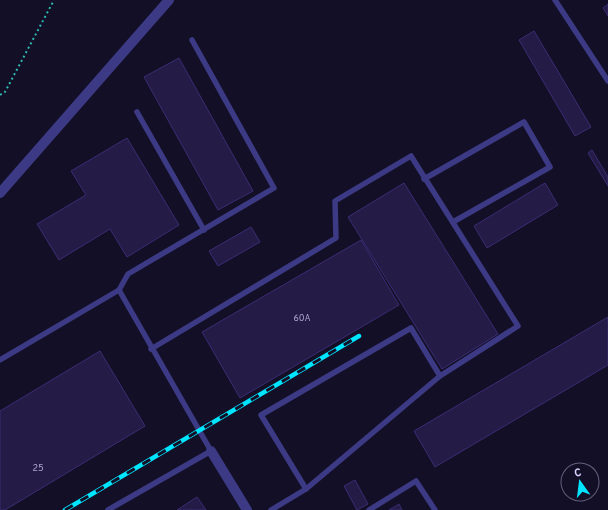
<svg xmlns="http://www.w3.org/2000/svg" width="608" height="510" viewBox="0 0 608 510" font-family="Overpass,sans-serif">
	<rect width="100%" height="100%" fill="#130f26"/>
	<!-- building -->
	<g fill="#241b47" stroke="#3b2d73">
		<path d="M608 4V16L603 8Z"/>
		<path d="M534 31 591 127 575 136 519 40Z"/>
		<path d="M179 58 253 191 218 210 144 77Z"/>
		<path d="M127 138 179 225 127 257 110 229 59 260 37 224 86 195 71 171Z"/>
		<path d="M592 150 608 177V186L588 153Z"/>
		<path d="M404 183 498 334 442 369 348 217Z"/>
		<path d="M545 183 558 205 487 248 474 226Z"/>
		<path d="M251 227 260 242 218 266 209 251Z"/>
		<path d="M361 240 399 305 240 398 202 332Z"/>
		<path d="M608 317V365L435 467 414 431Z"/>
		<path d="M100 351 145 426 5 510H0V411Z"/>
		<path d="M355 480 368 504 357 510 344 486Z"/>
		<path d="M197 497 206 510H177Z"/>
		<path d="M399 504 402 510H389Z"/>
	</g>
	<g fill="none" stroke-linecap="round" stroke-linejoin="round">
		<!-- path -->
		<path stroke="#2fb8b0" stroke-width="2" stroke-dasharray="2 3" stroke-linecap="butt" d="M0 95 5 92 54 0"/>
		<!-- service -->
		<g stroke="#3d3a85" stroke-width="5.5">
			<path d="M555 0 608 81"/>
			<path d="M137 112 204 230"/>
			<path d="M424 179 524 122 550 167 453 222"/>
			<path d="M119 290 128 274 274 188 192 40"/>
			<path d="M151 349 336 238 335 201 411 156 518 326 440 376 306 489 271 510"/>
			<path d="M0 360 119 290 211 451 108 510"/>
			<path d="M306 489 261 415 411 328 440 376"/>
			<path d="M369 510 416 481 435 510"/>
		</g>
		<!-- minor -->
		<g stroke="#3d3a85" stroke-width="10">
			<path d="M0 193 169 0"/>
			<path d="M211 451 247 510"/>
		</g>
		<defs>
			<path id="rail" d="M65 510 359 336"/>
		</defs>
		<!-- rail casing -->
		<use href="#rail" stroke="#00e5ff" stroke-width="4.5"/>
		<!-- rail -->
		<use href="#rail" stroke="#130f26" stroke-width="3" stroke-dasharray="9" stroke-linecap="butt"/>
	</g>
	<g text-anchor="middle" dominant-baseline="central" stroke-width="3" stroke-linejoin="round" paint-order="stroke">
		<!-- number labels -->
		<g font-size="9" fill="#aca6d1">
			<text x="302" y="318">60А</text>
			<text x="38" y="468">25</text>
		</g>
	</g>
	<!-- north arrow -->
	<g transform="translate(580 482) rotate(346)"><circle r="19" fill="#130f26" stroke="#625e7d"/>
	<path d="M0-3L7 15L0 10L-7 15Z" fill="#00e5ff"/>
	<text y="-6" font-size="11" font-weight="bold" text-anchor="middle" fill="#d9d4ff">С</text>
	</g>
</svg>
